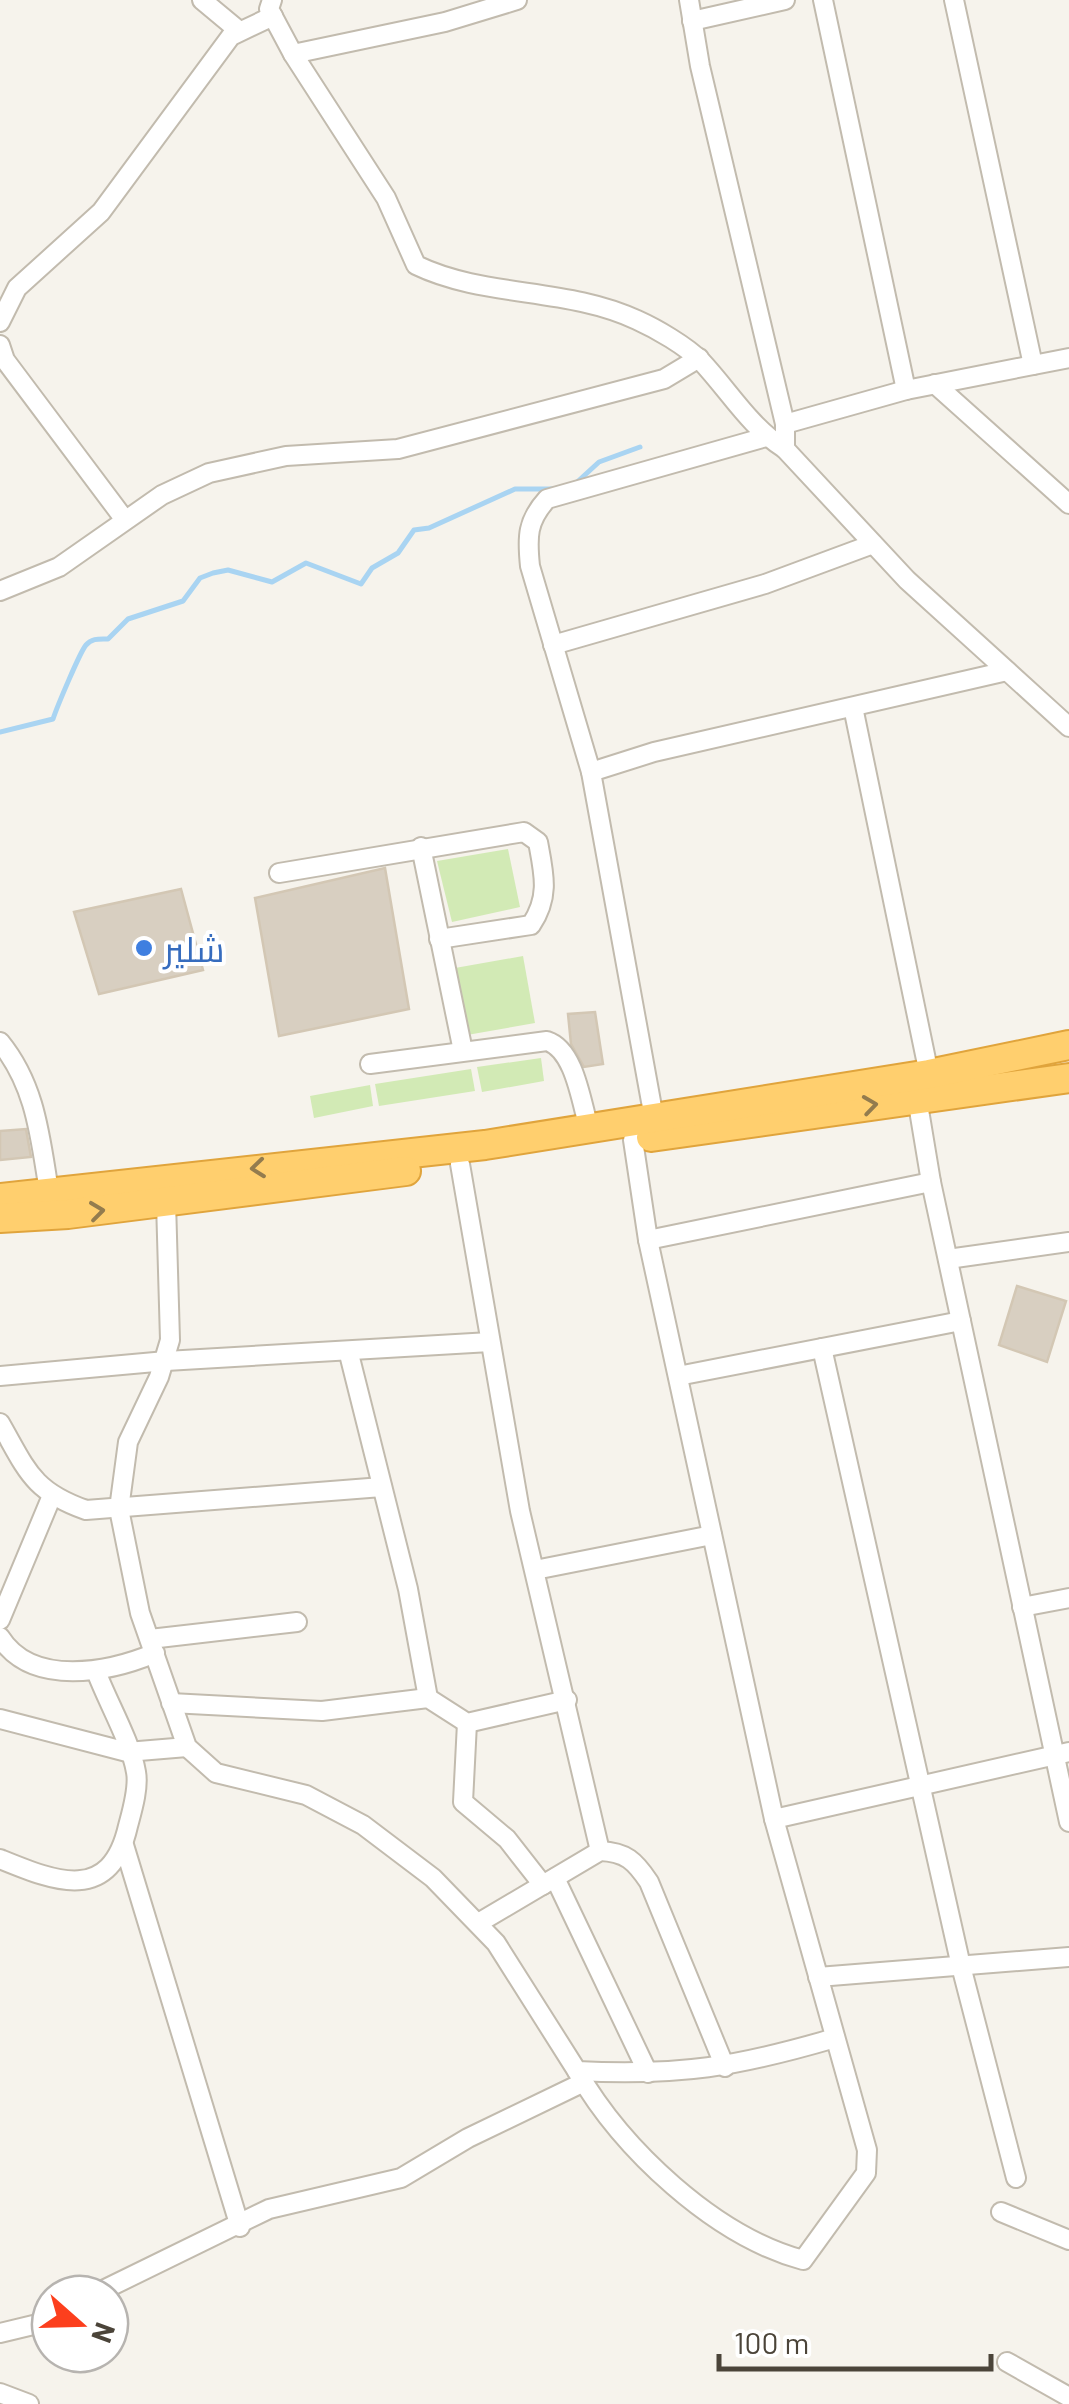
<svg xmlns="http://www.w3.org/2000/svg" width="1069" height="2404" viewBox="0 0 1069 2404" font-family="Barlow,Cairo,sans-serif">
	<rect width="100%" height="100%" fill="#f6f3ec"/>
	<!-- green -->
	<g fill="#d2eab5">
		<path d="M508 849 520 907 452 922 437 861Z"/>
		<path d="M523 956 535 1023 467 1035 455 968Z"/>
		<path d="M541 1058 544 1081 482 1092 477 1067Z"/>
		<path d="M471 1069 475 1091 379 1106 375 1084Z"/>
		<path d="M370 1085 373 1106 314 1118 310 1096Z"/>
	</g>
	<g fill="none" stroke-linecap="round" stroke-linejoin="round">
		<!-- stream -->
		<g stroke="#a9d4f2" stroke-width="5">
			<path d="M575 484 599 462 640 447"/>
			<path d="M0 732 53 719C57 707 80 652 86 645 92 638 99 639 108 639L128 619 183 601 200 578 213 573 228 570 272 582 306 563 361 584 372 568 398 553 414 530 429 528 515 489H554"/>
		</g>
	</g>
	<!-- building -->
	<g fill="#d8cfc1" stroke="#d3c7b4" stroke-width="2.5">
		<path d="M385 868 409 1009 279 1036 255 898Z"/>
		<path d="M181 889 203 970 99 994 74 912Z"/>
		<path d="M595 1012 603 1064 584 1067 571 1044 568 1014Z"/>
		<path d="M26 1129 31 1157 0 1160V1131Z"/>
		<path d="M1017 1286 1066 1301 1047 1362 999 1345Z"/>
	</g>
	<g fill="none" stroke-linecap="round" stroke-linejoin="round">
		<defs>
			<g id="minor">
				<path d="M202 0 238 30"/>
				<path d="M272 0 269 9 293 54 386 198 416 265C484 298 567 287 637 320 657 329 686 346 701 361 730 392 749 426 785 449"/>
				<path d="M689 0 700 66 785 424V449L907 580 1069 727"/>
				<path d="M823 0 906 390"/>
				<path d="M954 0 1033 365"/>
				<path d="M692 21 785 0"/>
				<path d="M293 54 445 22 517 0"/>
				<path d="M0 322 17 288 101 212 231 36 273 16"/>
				<path d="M0 345 5 360 125 520"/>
				<path d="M935 384 1069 504"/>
				<path d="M785 424 906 390 1069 358"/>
				<path d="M0 591 59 567 162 495 209 473 286 456 398 449 664 379 699 358"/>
				<path d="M553 645 765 584 873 544"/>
				<path d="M853 707 929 1074"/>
				<path d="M591 772 530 566C527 537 527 521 547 499L766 437"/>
				<path d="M421 847 463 1051"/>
				<path d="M279 873 524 832 538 842C544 874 550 897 531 925L439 939"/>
				<path d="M0 1042C36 1086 40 1137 49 1191"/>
				<path d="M370 1064 547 1041C575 1050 581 1102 589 1128"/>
				<path d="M917 1098 931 1182 1069 1822"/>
				<path d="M654 1118 591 772 654 752 1007 671"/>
				<path d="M460 1164 520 1511 600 1851"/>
				<path d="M166 1202 170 1340 159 1377 128 1442 119 1509 140 1613 187 1747 216 1773 306 1795 363 1825 433 1878 496 1943 577 2071C681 2076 736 2067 835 2038"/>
				<path d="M648 1240 931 1182"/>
				<path d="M948 1259 1069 1242"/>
				<path d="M822 1348 961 1966 1016 2178"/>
				<path d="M349 1354 408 1589 428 1698"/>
				<path d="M0 1376 166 1361 490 1342"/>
				<path d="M678 1376 961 1321"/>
				<path d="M0 1423C27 1470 32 1491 86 1510L382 1487"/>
				<path d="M535 1570 712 1535"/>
				<path d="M1022 1607 1069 1598"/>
				<path d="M0 1620 51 1498"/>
				<path d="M0 1637C32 1688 110 1672 155 1653"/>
				<path d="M150 1639 297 1622"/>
				<path d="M171 1703 322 1711 428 1698 467 1723 567 1700"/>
				<path d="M0 1719 127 1752 187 1747"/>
				<path d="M467 1723 463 1802 507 1839 543 1885"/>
				<path d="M774 1819 1069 1752"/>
				<path d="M124 1845 240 2227"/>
				<path d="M0 1859C54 1881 110 1905 128 1826 132 1811 139 1788 136 1772 131 1742 107 1701 96 1671"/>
				<path d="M555 1878 648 2073"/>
				<path d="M480 1922 600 1851C626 1852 635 1861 649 1882L725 2067"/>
				<path d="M818 1977 1069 1957"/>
				<path d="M577 2071C622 2149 714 2236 803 2260L866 2173 867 2150 774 1819 648 1240 633 1140"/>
				<path d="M1001 2212 1069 2240"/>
				<path d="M95 2294 269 2209 401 2178 468 2138 584 2082"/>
				<path d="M0 2333 50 2321"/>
				<path d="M1007 2362 1069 2397"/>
				<path d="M0 2393 29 2404"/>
			</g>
			<g id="highway">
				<path d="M651 1137 1069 1078"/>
				<path d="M0 1198 485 1145 929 1074 1069 1045"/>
				<path d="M0 1218 68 1214 406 1171"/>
			</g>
		</defs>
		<!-- minor casing -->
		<use href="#minor" stroke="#c2bbae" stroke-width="22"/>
		<!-- highway casing -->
		<use href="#highway" stroke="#e0a43c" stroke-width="32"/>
		<!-- minor -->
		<use href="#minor" stroke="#fff" stroke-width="18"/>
		<!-- highway -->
		<use href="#highway" stroke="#ffcf6e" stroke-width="28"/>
	</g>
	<!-- one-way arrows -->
	<defs><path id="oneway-chevron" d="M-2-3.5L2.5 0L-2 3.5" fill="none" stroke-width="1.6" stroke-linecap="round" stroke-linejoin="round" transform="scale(2.5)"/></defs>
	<g stroke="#937c4e">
		<use href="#oneway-chevron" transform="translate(870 1105) rotate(-8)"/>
		<use href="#oneway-chevron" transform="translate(258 1168) rotate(174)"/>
		<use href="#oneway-chevron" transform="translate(97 1211) rotate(-7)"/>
	</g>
	<!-- markers -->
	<circle fill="#3f7fe0" stroke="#fff" stroke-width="4" cx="144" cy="948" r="10"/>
	<g text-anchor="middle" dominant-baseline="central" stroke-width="8" stroke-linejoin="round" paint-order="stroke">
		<!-- shop labels -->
		<g font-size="35" fill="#366cbe" stroke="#fff" text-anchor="start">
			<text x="164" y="948">شلير</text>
		</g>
	</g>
	<!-- north arrow -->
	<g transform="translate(80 2324) rotate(110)"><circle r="48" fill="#ffffff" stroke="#b7b4b0" stroke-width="2.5"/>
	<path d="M0-8L18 38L0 25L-18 38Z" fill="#fc3f1d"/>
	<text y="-15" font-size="28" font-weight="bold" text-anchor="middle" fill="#4b4439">N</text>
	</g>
	<!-- scale -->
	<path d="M719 2354v15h272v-15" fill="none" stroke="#4b4439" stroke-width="5"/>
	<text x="734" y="2354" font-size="30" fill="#4b4439" stroke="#ffffff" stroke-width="8" paint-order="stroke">100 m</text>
</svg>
